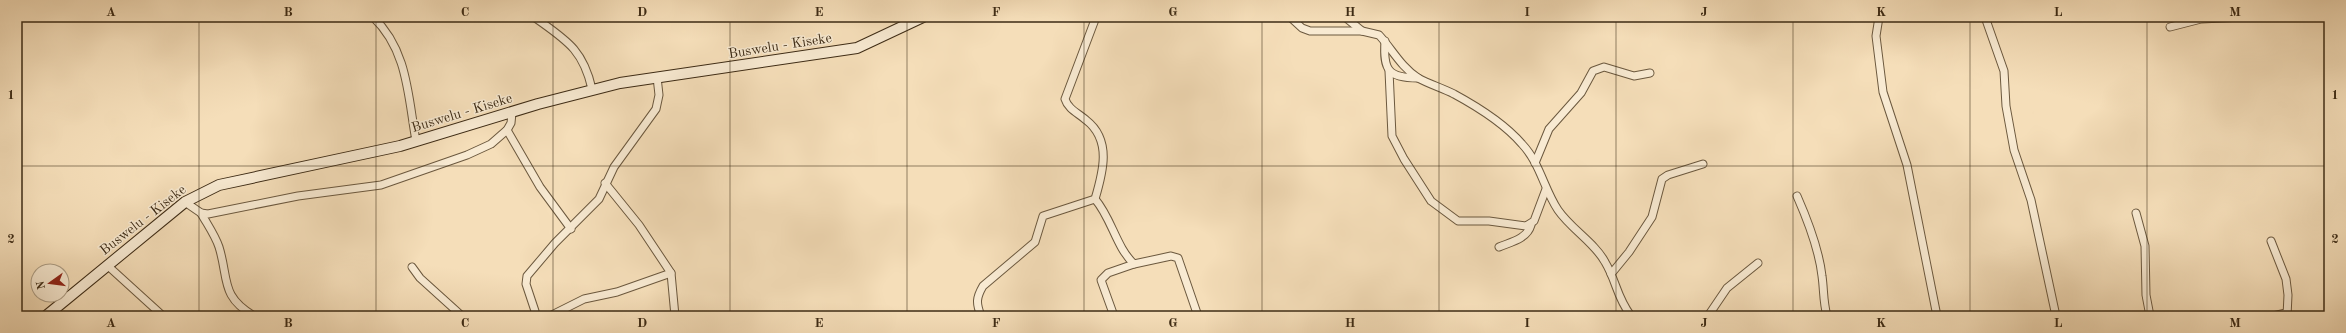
<svg xmlns="http://www.w3.org/2000/svg" width="2346" height="333" viewBox="0 0 2346 333" font-family="'Old Standard TT',serif">
	<rect width="100%" height="100%" fill="#f5deb9"/>
	<filter id="stains"><feTurbulence type="fractalNoise" baseFrequency=".005" numOctaves="4"/><feColorMatrix values="0 0 0 0 .2 0 0 0 0 .09 0 0 0 0 .02 0 0 0 .5 -.17"/></filter>
	<radialGradient id="worn" r=".72"><stop offset=".6" stop-color="#630" stop-opacity="0"/><stop offset="1" stop-color="#630" stop-opacity=".3"/></radialGradient>
	<g fill="none" stroke-linecap="round" stroke-linejoin="round">
		<defs>
			<g id="street">
				<path d="M373 17C408 50 408 97 416 141"/>
				<path d="M534 17C566 40 583 49 592 89"/>
				<path d="M1290 17 1302 28 1310 31H1362L1379 35C1392 49 1401 67 1418 78 1429 84 1442 88 1454 94 1478 107 1504 123 1522 144 1540 163 1544 189 1558 210 1571 229 1595 243 1605 262 1617 282 1616 296 1631 316"/>
				<path d="M1345 17 1362 31"/>
				<path d="M1879 17 1876 36 1883 92 1907 165 1937 316"/>
				<path d="M1985 17 2004 71 2006 106 2014 150 2031 200 2056 316"/>
				<path d="M2170 27 2201 19 2243 17"/>
				<path d="M1385 41C1383 70 1388 78 1418 78"/>
				<path d="M1389 71 1392 136 1404 159 1431 201 1458 221H1489L1526 226 1534 221 1546 189"/>
				<path d="M507 130 540 187 571 229"/>
				<path d="M1535 163 1549 129 1581 93 1593 71 1604 67 1634 76 1650 73"/>
				<path d="M605 183 639 225 671 273 675 316"/>
				<path d="M1797 196C1808 221 1819 249 1822 276 1824 290 1823 301 1827 316"/>
				<path d="M1095 199C1112 219 1116 247 1134 264L1171 256 1178 258 1198 316"/>
				<path d="M185 202 201 213 208 214 298 196 381 185 467 155 491 144 507 130 511 123 512 113"/>
				<path d="M201 213C207 224 215 235 219 247 229 279 220 296 254 316"/>
				<path d="M2136 213 2145 246 2146 295 2150 316"/>
				<path d="M2271 241 2286 279 2288 295 2287 316"/>
				<path d="M1499 247C1511 242 1527 239 1531 225"/>
				<path d="M108 266 163 316"/>
				<path d="M412 267 420 278 462 316"/>
				<path d="M1611 274 1629 252 1652 217 1662 179 1668 175 1703 164"/>
				<path d="M533 316 535 311 526 284 527 276 555 243 599 199 614 167 656 109 659 95 657 77"/>
				<path d="M550 316 584 299 617 292 671 273"/>
				<path d="M981 316C976 303 976 298 983 286L1035 242 1043 216 1095 199C1103 172 1112 140 1086 120 1078 113 1068 109 1065 99L1096 17"/>
				<path d="M1114 316 1101 280 1108 273 1134 264"/>
				<path d="M1708 316 1727 288 1758 263"/>
				<path d="M2273 316 2286 313"/>
			</g>
			<path id="secondary" d="M46 316 185 202 219 185 400 146 538 104 620 83 857 48 923 17"/>
		</defs>
		<!-- street casing -->
		<use href="#street" stroke="#6b583e" stroke-width="9"/>
		<!-- secondary casing -->
		<use href="#secondary" stroke="#3d2b15" stroke-width="12"/>
		<!-- street -->
		<use href="#street" stroke="#f8ead2" stroke-width="7"/>
		<!-- secondary -->
		<use href="#secondary" stroke="#f8ead2" stroke-width="10"/>
	</g>
	<!-- grid -->
	<path fill="none" stroke="#3d2b15" stroke-width="1" stroke-opacity="0.55" d="M199 17V316M376 17V316M553 17V316M730 17V316M907 17V316M1084 17V316M1262 17V316M1439 17V316M1616 17V316M1793 17V316M1970 17V316M2147 17V316M17 166H2329"/>
	<g text-anchor="middle" dominant-baseline="central" stroke-width="3" stroke-linejoin="round" paint-order="stroke">
		<!-- street labels -->
		<g font-size="14" fill="#3d2b15" stroke="#f8ead2">
			<text transform="translate(780 46) rotate(-9)">Buswelu - Kiseke</text>
			<text transform="translate(462 113) rotate(-17)">Buswelu - Kiseke</text>
			<text transform="translate(143 220) rotate(-38)">Buswelu - Kiseke</text>
		</g>
	</g>
	<!-- margin -->
	<rect width="2346" height="333" fill="none" stroke="#f5deb9" stroke-width="44"/>
	<!-- north arrow -->
	<g transform="translate(50 283) rotate(256)"><circle r="19" fill="#f8ead2" stroke="#ad9e86"/>
	<path d="M0-3L7 15L0 10L-7 15Z" fill="#8f2418"/>
	<text y="-6" font-size="11" font-weight="bold" text-anchor="middle" fill="#3d2b15">N</text>
	</g>
	<rect x="22" y="22" width="2302" height="289" fill="none" stroke="#3d2b15" stroke-width="1.5"/>
	<g font-size="13" text-anchor="middle" font-weight="bold" fill="#3d2b15">
		<text x="111" y="16">A</text>
		<text x="288" y="16">B</text>
		<text x="465" y="16">C</text>
		<text x="642" y="16">D</text>
		<text x="819" y="16">E</text>
		<text x="996" y="16">F</text>
		<text x="1173" y="16">G</text>
		<text x="1350" y="16">H</text>
		<text x="1527" y="16">I</text>
		<text x="1704" y="16">J</text>
		<text x="1881" y="16">K</text>
		<text x="2058" y="16">L</text>
		<text x="2235" y="16">M</text>
		<text x="11" y="99">1</text>
		<text x="2335" y="99">1</text>
		<text x="11" y="243">2</text>
		<text x="2335" y="243">2</text>
		<text x="111" y="327">A</text>
		<text x="288" y="327">B</text>
		<text x="465" y="327">C</text>
		<text x="642" y="327">D</text>
		<text x="819" y="327">E</text>
		<text x="996" y="327">F</text>
		<text x="1173" y="327">G</text>
		<text x="1350" y="327">H</text>
		<text x="1527" y="327">I</text>
		<text x="1704" y="327">J</text>
		<text x="1881" y="327">K</text>
		<text x="2058" y="327">L</text>
		<text x="2235" y="327">M</text>
	</g>
	<rect width="100%" height="100%" filter="url(#stains)"/>
	<rect width="100%" height="100%" fill="url(#worn)"/>
</svg>
